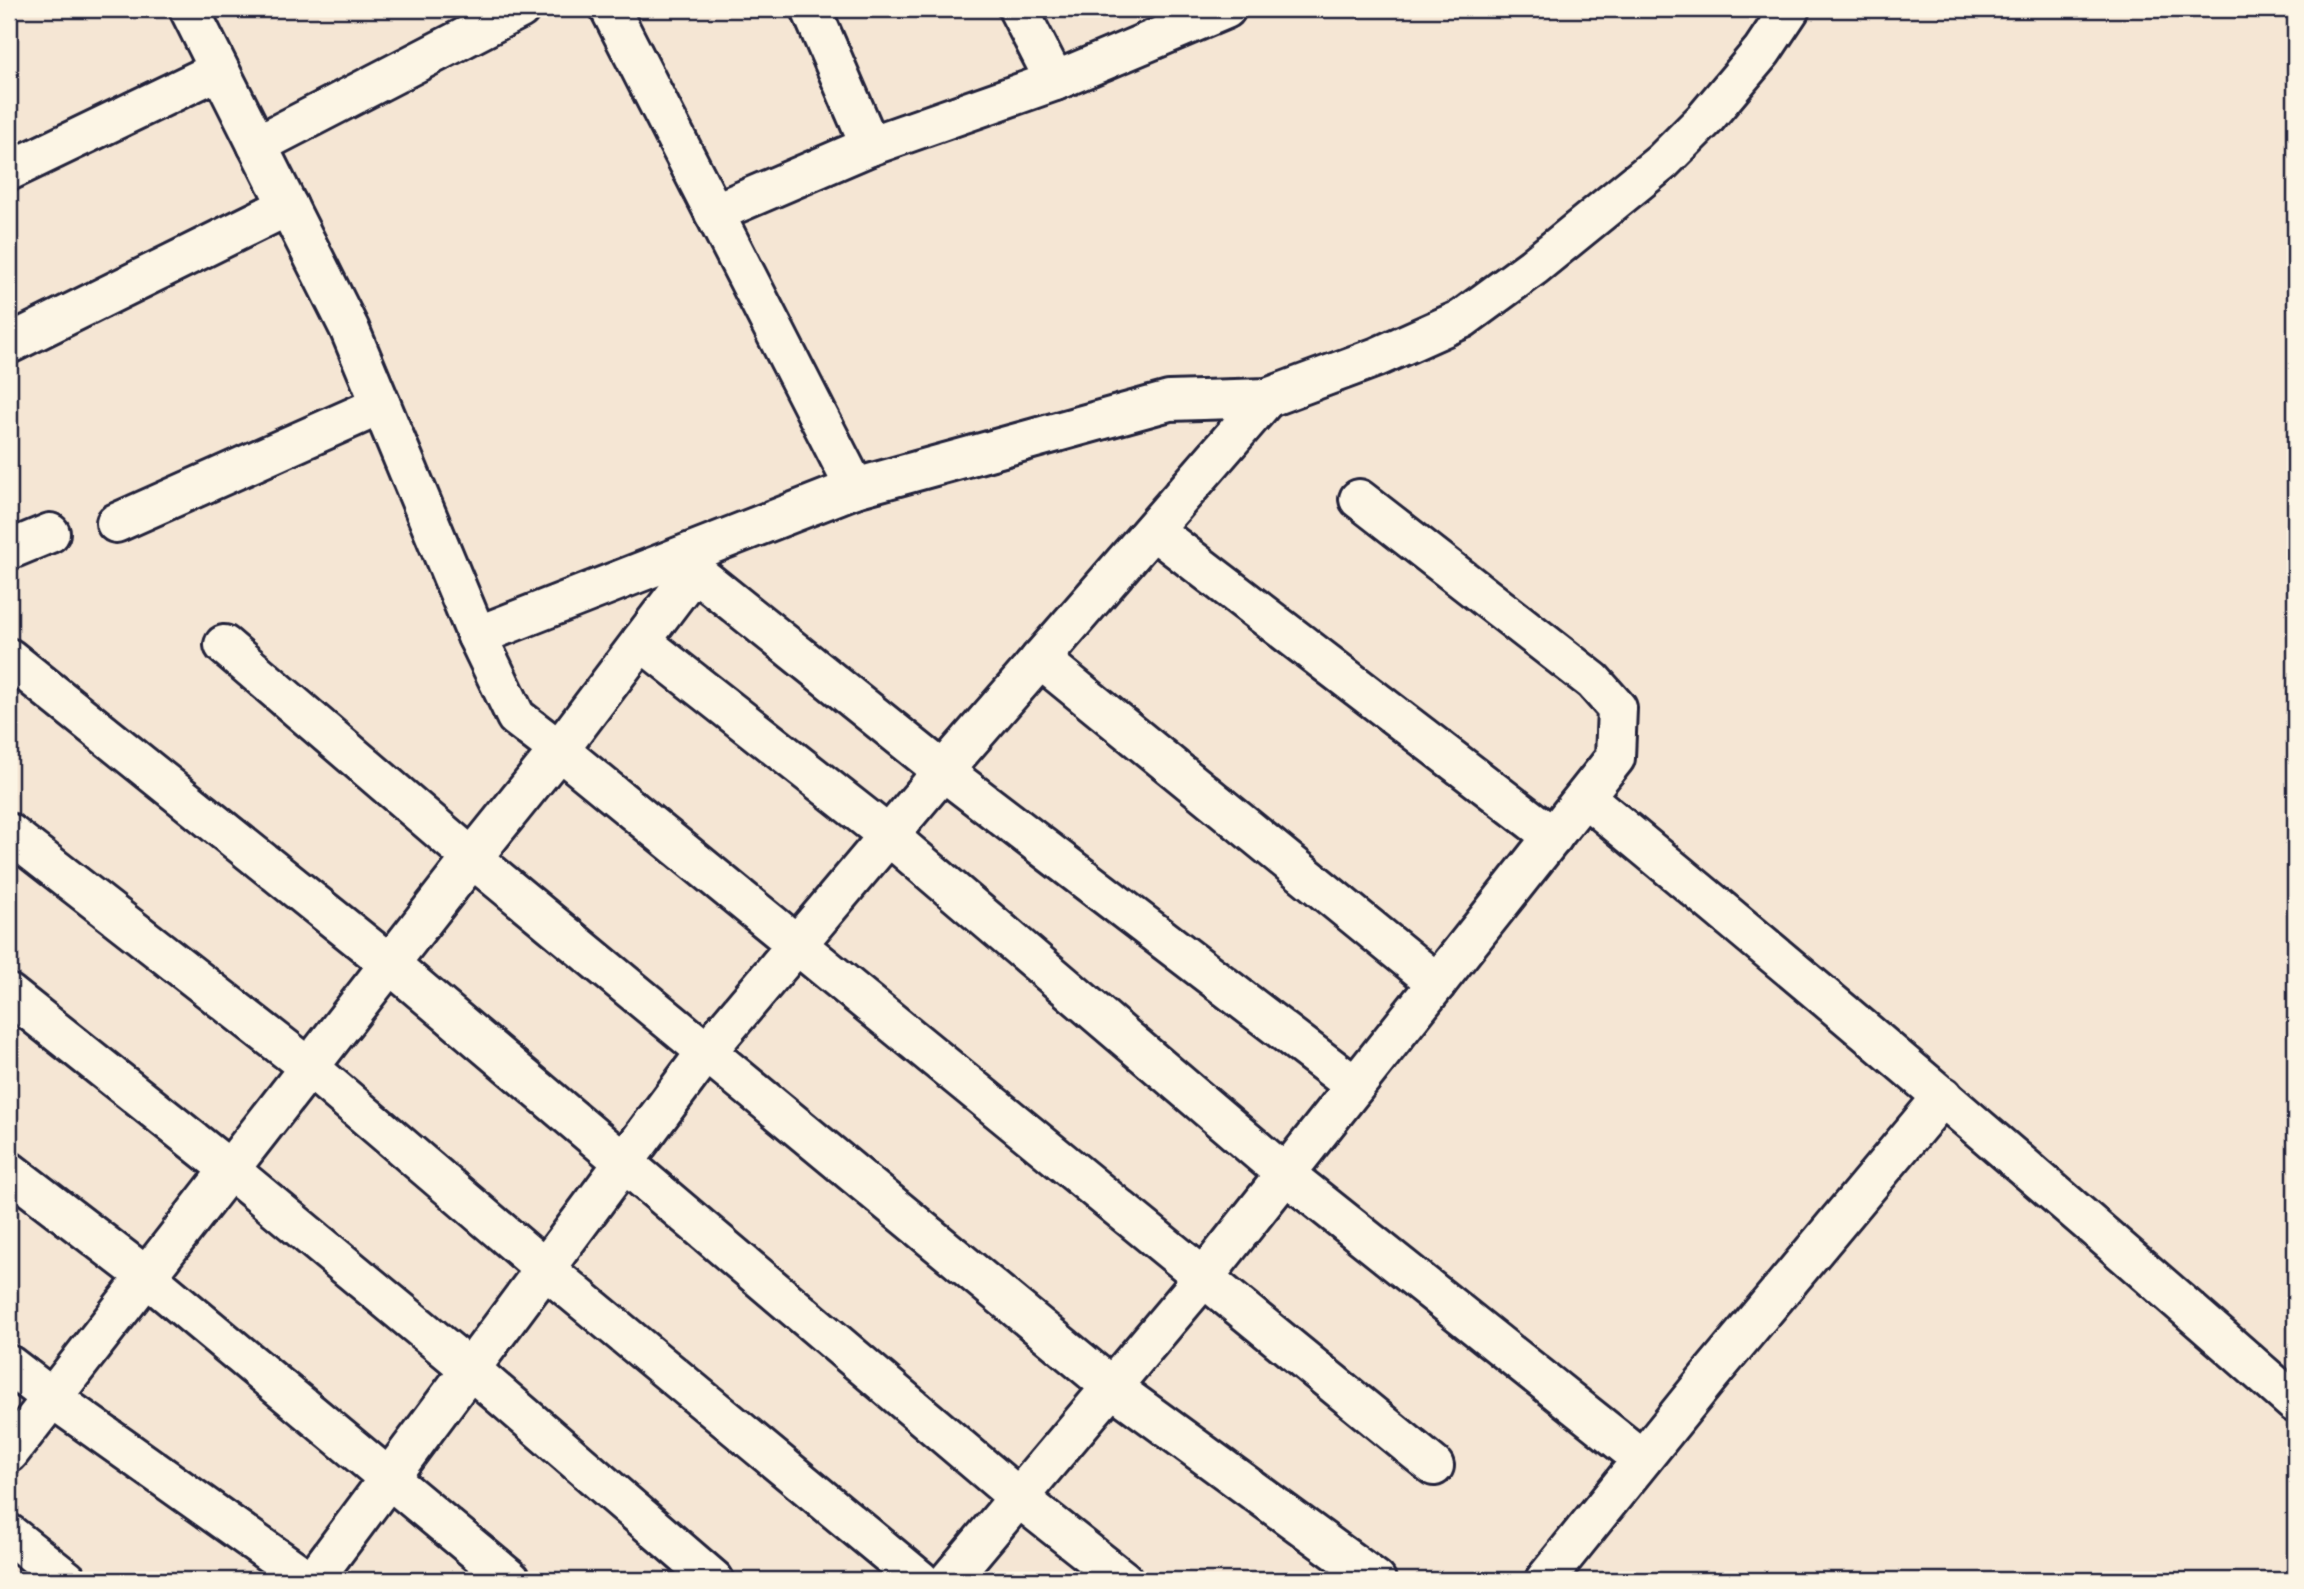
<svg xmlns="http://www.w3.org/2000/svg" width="2304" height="1589" viewBox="0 0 2304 1589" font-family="Mynerve,sans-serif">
	<rect width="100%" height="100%" fill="#f5e6d4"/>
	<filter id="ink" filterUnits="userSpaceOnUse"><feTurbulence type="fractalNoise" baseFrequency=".0143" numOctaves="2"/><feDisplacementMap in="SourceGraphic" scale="14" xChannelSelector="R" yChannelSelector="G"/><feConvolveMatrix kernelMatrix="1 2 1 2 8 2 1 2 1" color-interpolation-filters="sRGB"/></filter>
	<g filter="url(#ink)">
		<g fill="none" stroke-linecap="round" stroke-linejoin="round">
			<defs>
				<g id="minor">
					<path d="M189 9 349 328 477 636 516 717 559 750 1434 1466"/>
					<path d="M610 9 855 488"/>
					<path d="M811 9 870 146"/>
					<path d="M1018 9 1055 81"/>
					<path d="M257 145 520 9"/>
					<path d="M9 171 219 70"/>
					<path d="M714 213 870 146 1055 81 1226 9"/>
					<path d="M9 344 288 206"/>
					<path d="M116 523 381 405"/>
					<path d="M1153 530 1553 837"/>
					<path d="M9 550 50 533"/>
					<path d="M680 557 694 571 943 771 1355 1086"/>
					<path d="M477 636 855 488 1169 401 1267 398 1377 357 1462 319 1533 267 1662 162 1704 120 1762 51 1790 9"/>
					<path d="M641 641 889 836 1285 1174 1642 1459"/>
					<path d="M224 645 472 858 1113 1388 1376 1580"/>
					<path d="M9 658 390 964 1019 1498 1123 1580"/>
					<path d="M1040 659 1437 983"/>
					<path d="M1585 797C1825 995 2062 1197 2295 1403"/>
					<path d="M9 833 310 1068 545 1269 920 1580"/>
					<path d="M9 994 230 1170 470 1369 714 1580"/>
					<path d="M9 1171 147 1277 511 1580"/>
					<path d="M9 1365 52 1398 308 1580"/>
					<path d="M9 1453 472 858 559 750 694 571"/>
					<path d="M9 1534 67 1580"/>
					<path d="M313 1580 707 1051 943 771 1267 398"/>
					<path d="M949 1580 1204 1277 1615 758 1617 708 1593 681 1359 499"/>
					<path d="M1545 1580 1711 1374 1943 1096"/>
				</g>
			</defs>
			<!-- minor casing -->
			<use href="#minor" stroke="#22223b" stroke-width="44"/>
			<!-- minor -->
			<use href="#minor" stroke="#fcf5e5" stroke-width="38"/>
		</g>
	</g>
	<!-- margin -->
	<rect width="2304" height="1589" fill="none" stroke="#fcf5e5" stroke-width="35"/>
	<rect x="18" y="18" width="2269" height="1554" fill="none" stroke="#22223b" stroke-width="2.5" filter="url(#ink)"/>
</svg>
